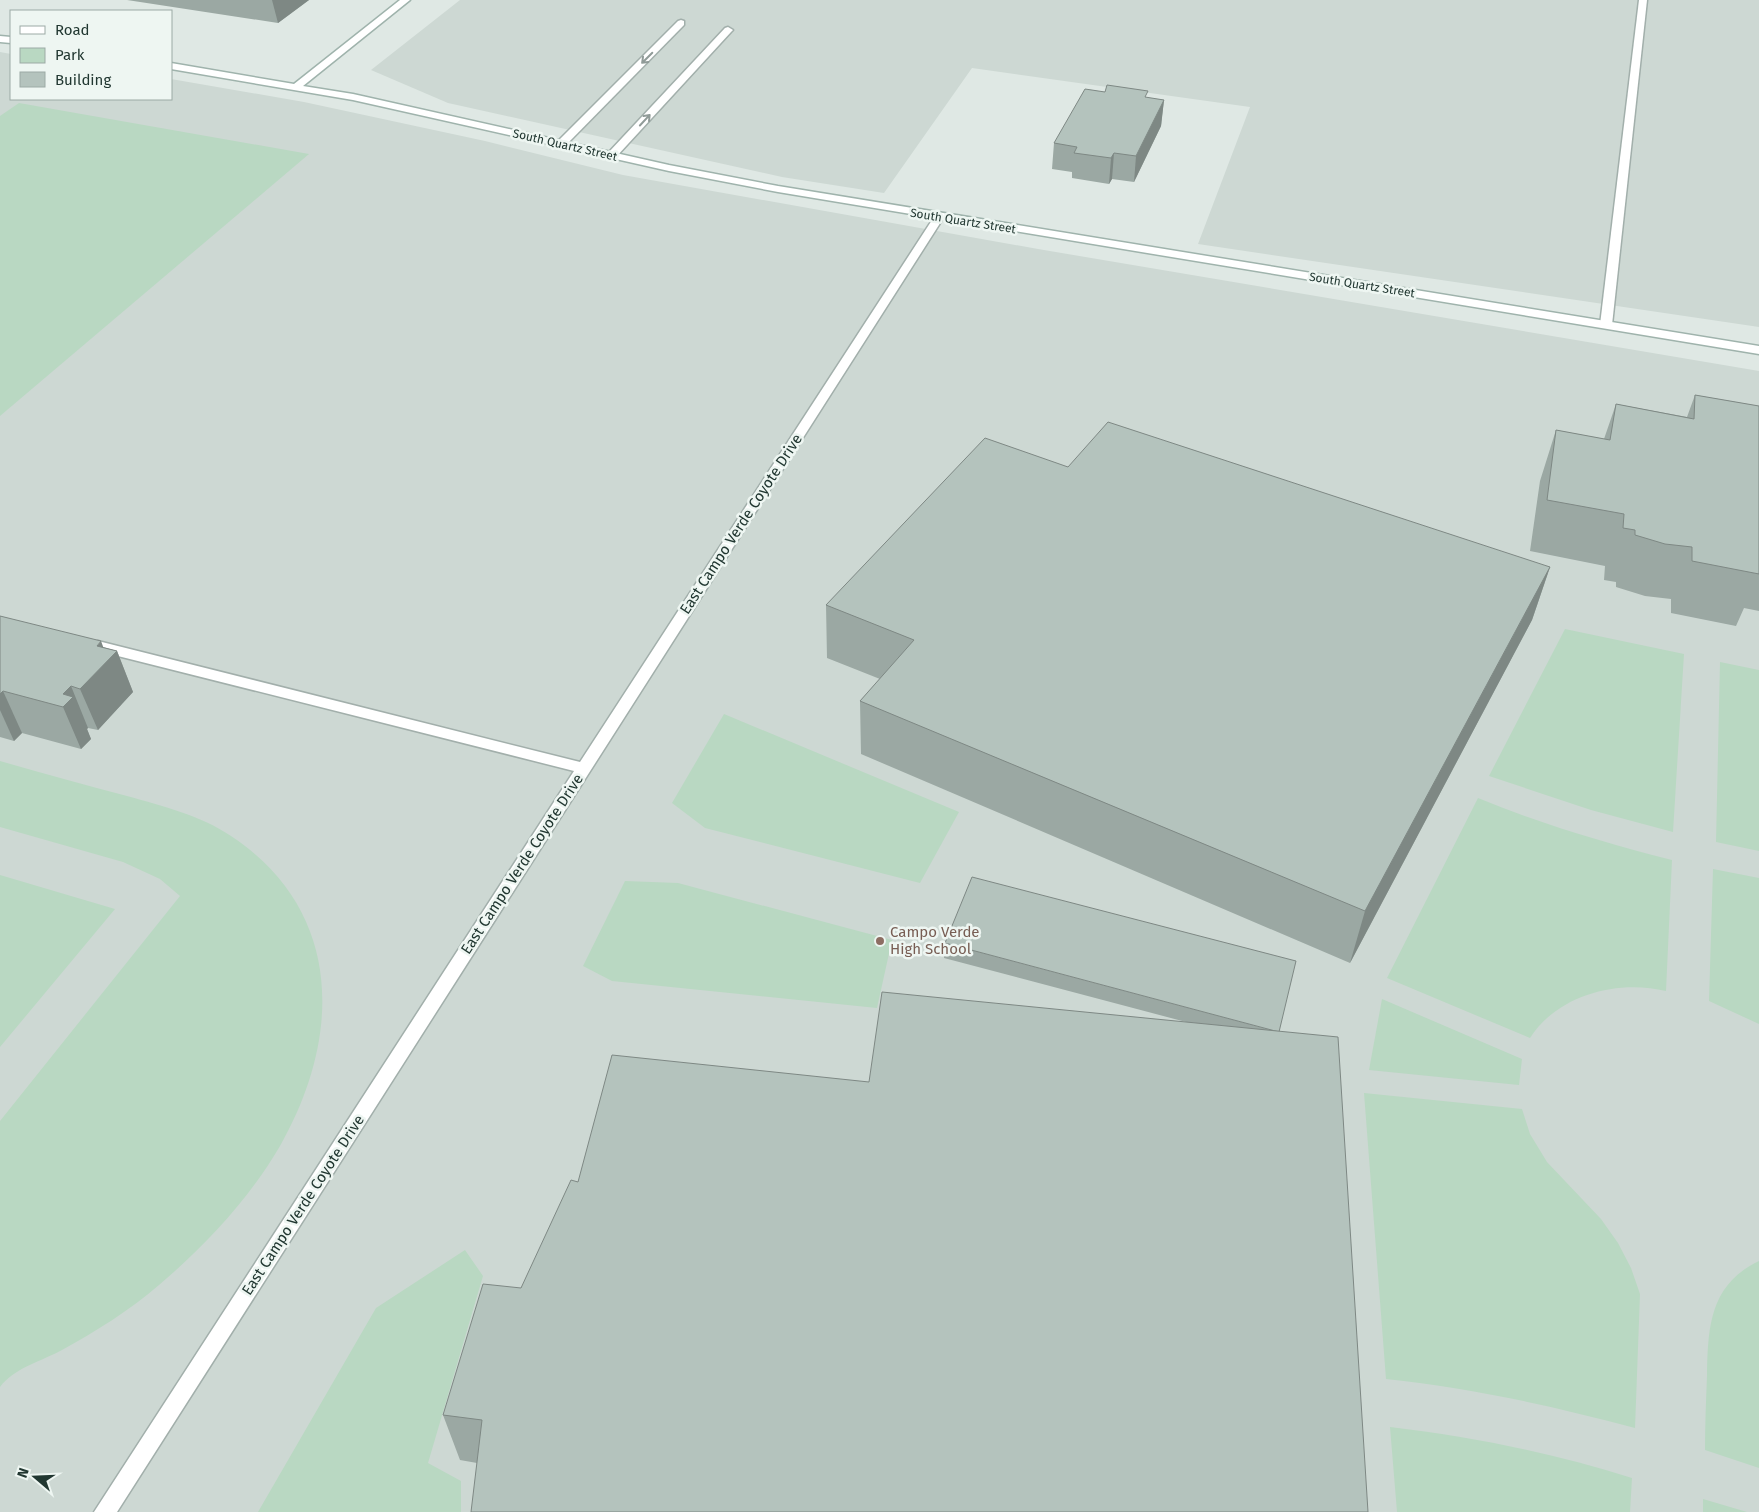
<svg xmlns="http://www.w3.org/2000/svg" width="1759" height="1512" viewBox="0 0 1759 1512" font-family="'Fira Sans',sans-serif">
	<rect width="100%" height="100%" fill="#dfe8e4"/>
	<!-- built -->
	<g fill="#cdd8d3">
		<path d="M460 0H1759V327L1198 244 1250 107 972 68 884 193 782 177 448 103 371 70Z"/>
		<path d="M0 52 11 54V99H171V79L304 102 485 141 623 175 1038 249 1759 371V1512H0Z"/>
	</g>
	<!-- green -->
	<g fill="#b9d8c2">
		<path d="M19 103 309 154 0 416V116Z"/>
		<path d="M1565 629 1684 654 1673 832 1591 810 1489 776Z"/>
		<path d="M1720 662 1759 670V851L1716 842Z"/>
		<path d="M724 714 959 812 920 883 705 828 672 803Z"/>
		<path d="M0 761C42 773 84 785 127 796 162 806 200 815 231 836 344 911 342 1037 280 1146 249 1199 205 1246 159 1285 130 1310 95 1332 62 1350 42 1361 14 1368 0 1387V1121L180 896 160 879 123 862 0 827Z"/>
		<path d="M1478 798C1541 824 1606 843 1672 860L1666 991C1618 979 1557 995 1530 1038L1387 978Z"/>
		<path d="M1713 869 1759 878V1024L1709 1001Z"/>
		<path d="M0 875 115 909 0 1047Z"/>
		<path d="M625 881 678 883 892 940 877 1008 612 981 583 966Z"/>
		<path d="M1382 999 1522 1059 1519 1085 1369 1070Z"/>
		<path d="M1364 1093 1522 1109 1530 1134 1547 1162 1601 1219 1618 1243 1631 1268 1640 1294 1635 1428C1553 1406 1471 1388 1386 1379Z"/>
		<path d="M465 1250 483 1276 428 1463 461 1481V1512H258L376 1308Z"/>
		<path d="M1759 1261V1468L1705 1450C1705 1425 1706 1401 1707 1376 1708 1328 1709 1285 1759 1261Z"/>
		<path d="M1390 1427C1474 1437 1552 1453 1632 1478L1630 1512H1397Z"/>
		<path d="M1703 1499 1747 1512H1703Z"/>
	</g>
	<g fill="none" stroke-linecap="round" stroke-linejoin="round">
		<defs>
			<g id="lane">
				<path d="M1639 0H1647L1612 325 1606 328 1600 325Z"/>
				<path d="M681 20 684 21V25L565 146H557V142L678 21Z"/>
				<path d="M728 27 733 30 731 32 616 157H608V153L725 28Z"/>
				<path d="M939 214 944 217 117 1512H94L574 771 98 651 93 649 91 646 93 643 98 641 580 762 934 217Z"/>
			</g>
			<g id="secondary">
				<path d="M400 0H410L303 86 353 94 669 165 778 186 1759 346V354L778 192 669 171 353 100 171 69V63L294 84Z"/>
				<path d="M0 36 11 37V43L0 42Z"/>
			</g>
		</defs>
		<!-- lane casing -->
		<use href="#lane" stroke="#a2afab" stroke-width="3"/>
		<!-- secondary casing -->
		<use href="#secondary" stroke="#9fb3ac" stroke-width="3"/>
		<!-- lane -->
		<use href="#lane" fill="#fff" fill-rule="evenodd"/>
		<!-- secondary -->
		<use href="#secondary" fill="#fff" fill-rule="evenodd"/>
	</g>
	<!-- wall -->
	<g fill="#9ba8a3">
		<path d="M127 0H309L278 23Z"/>
		<path d="M1147 98 1164 100 1161 126 1134 182 1112 179 1109 184 1072 178V172L1052 169 1054 143Z"/>
		<path d="M1695 395 1759 406V611L1744 608 1736 626 1671 613V599L1645 596 1616 587V582L1604 580 1605 566 1530 551 1540 481 1556 430 1604 439 1616 404 1687 417Z"/>
		<path d="M1068 467 1550 567 1532 620 1350 963 861 754 860 701 880 679 827 658 826 605Z"/>
		<path d="M0 616 103 647 117 651 133 692 98 730 88 728 87 729 91 739 81 749 22 733 14 741 0 737Z"/>
		<path d="M945 943 1279 1032 477 1463 460 1460 443 1415 521 1288 578 1182 1186 1022 944 958Z"/>
	</g>
	<!-- shaded-wall -->
	<g fill="#7e8884">
		<path d="M272 0H309L278 23Z"/>
		<path d="M1164 100 1161 126 1134 182 1136 156Z"/>
		<path d="M1114 153 1112 179 1109 184 1111 158Z"/>
		<path d="M1550 567 1532 620 1350 963 1365 911Z"/>
		<path d="M101 641 108 660 117 651 133 692 98 730 80 689 97 646Z"/>
		<path d="M71 686 88 728 87 729 91 739 81 749 63 707V694Z"/>
		<path d="M3 691 22 733 14 741 0 710V694Z"/>
	</g>
	<!-- building -->
	<g fill="#b4c3bd" stroke="#7e8884">
		<path d="M1107 85 1148 91 1145 97 1164 100 1136 156 1114 153 1111 158 1074 153 1077 147 1054 143 1085 89 1105 92Z"/>
		<path d="M1695 395 1759 406V574L1692 561V547L1665 544 1635 535V530L1623 528 1624 514 1547 500 1556 430 1610 440 1616 404 1694 419Z"/>
		<path d="M1108 422 1550 567 1365 911 860 701 914 640 826 605 985 438 1068 467Z"/>
		<path d="M0 616 101 641 97 646 117 651 80 689 71 686 63 694 73 697 63 707 3 691 0 694Z"/>
		<path d="M972 877 1296 961 1279 1032 945 943Z"/>
		<path d="M882 992 1338 1037 1368 1512H471L482 1420 443 1415 483 1284 521 1288 571 1180 578 1182 612 1055 869 1082Z"/>
	</g>
	<!-- one-way arrows -->
	<defs><path id="oneway-shaft" d="M-6 0H5M1.5-3L5.5 0L1.5 3" fill="none" stroke-width="1.6" stroke-linecap="round" stroke-linejoin="round" transform="scale(1.25)"/></defs>
	<g stroke="#909b98">
		<use href="#oneway-shaft" transform="translate(647 58) rotate(135)"/>
		<use href="#oneway-shaft" transform="translate(645 120) rotate(-47)"/>
	</g>
	<!-- markers -->
	<circle fill="#8d6e63" stroke="#eef6f2" stroke-width="2" cx="880" cy="941" r="5"/>
	<g text-anchor="middle" dominant-baseline="central" stroke-width="5" stroke-linejoin="round" paint-order="stroke">
		<!-- far-street labels -->
		<g font-size="12" fill="#213731" stroke="#eef6f2">
			<text transform="translate(565 145) rotate(13)">South Quartz Street</text>
			<text transform="translate(963 221) rotate(9)">South Quartz Street</text>
			<text transform="translate(1362 285) rotate(9)">South Quartz Street</text>
		</g>
		<!-- street labels -->
		<g font-size="15" fill="#213731" stroke="#eef6f2">
			<text transform="translate(741 524) rotate(-57)">East Campo Verde Coyote Drive</text>
			<text transform="translate(522 864) rotate(-57)">East Campo Verde Coyote Drive</text>
			<text transform="translate(303 1205) rotate(-57)">East Campo Verde Coyote Drive</text>
		</g>
		<!-- education labels -->
		<g font-size="15" fill="#785e54" stroke="#eef6f2" text-anchor="start">
			<text x="890" y="932">Campo Verde<tspan x="890" dy="17">High School</tspan></text>
		</g>
	</g>
	<!-- legend -->
	<rect x="10" y="10" width="162" height="90" fill="#eef6f2" stroke="#9caaa5"/>
	<rect x="20" y="26" width="25" height="8" fill="#ffffff" stroke="#9caaa5"/>
	<text x="55" y="35" font-size="15" fill="#213731">Road</text>
	<rect x="20" y="48" width="25" height="15" fill="#b9d8c2" stroke="#9caaa5"/>
	<text x="55" y="60" font-size="15" fill="#213731">Park</text>
	<rect x="20" y="72" width="25" height="15" fill="#b4c3bd" stroke="#9caaa5"/>
	<text x="55" y="85" font-size="15" fill="#213731">Building</text>
	<!-- north arrow -->
	<g transform="translate(35 1477) rotate(289)" stroke="#eef6f2" stroke-width="4" paint-order="stroke">
	<path d="M0-4L9 19L0 12L-9 19Z" fill="#213731"/>
	<text y="-8" font-size="14" font-weight="bold" text-anchor="middle" fill="#213731">N</text>
	</g>
</svg>
